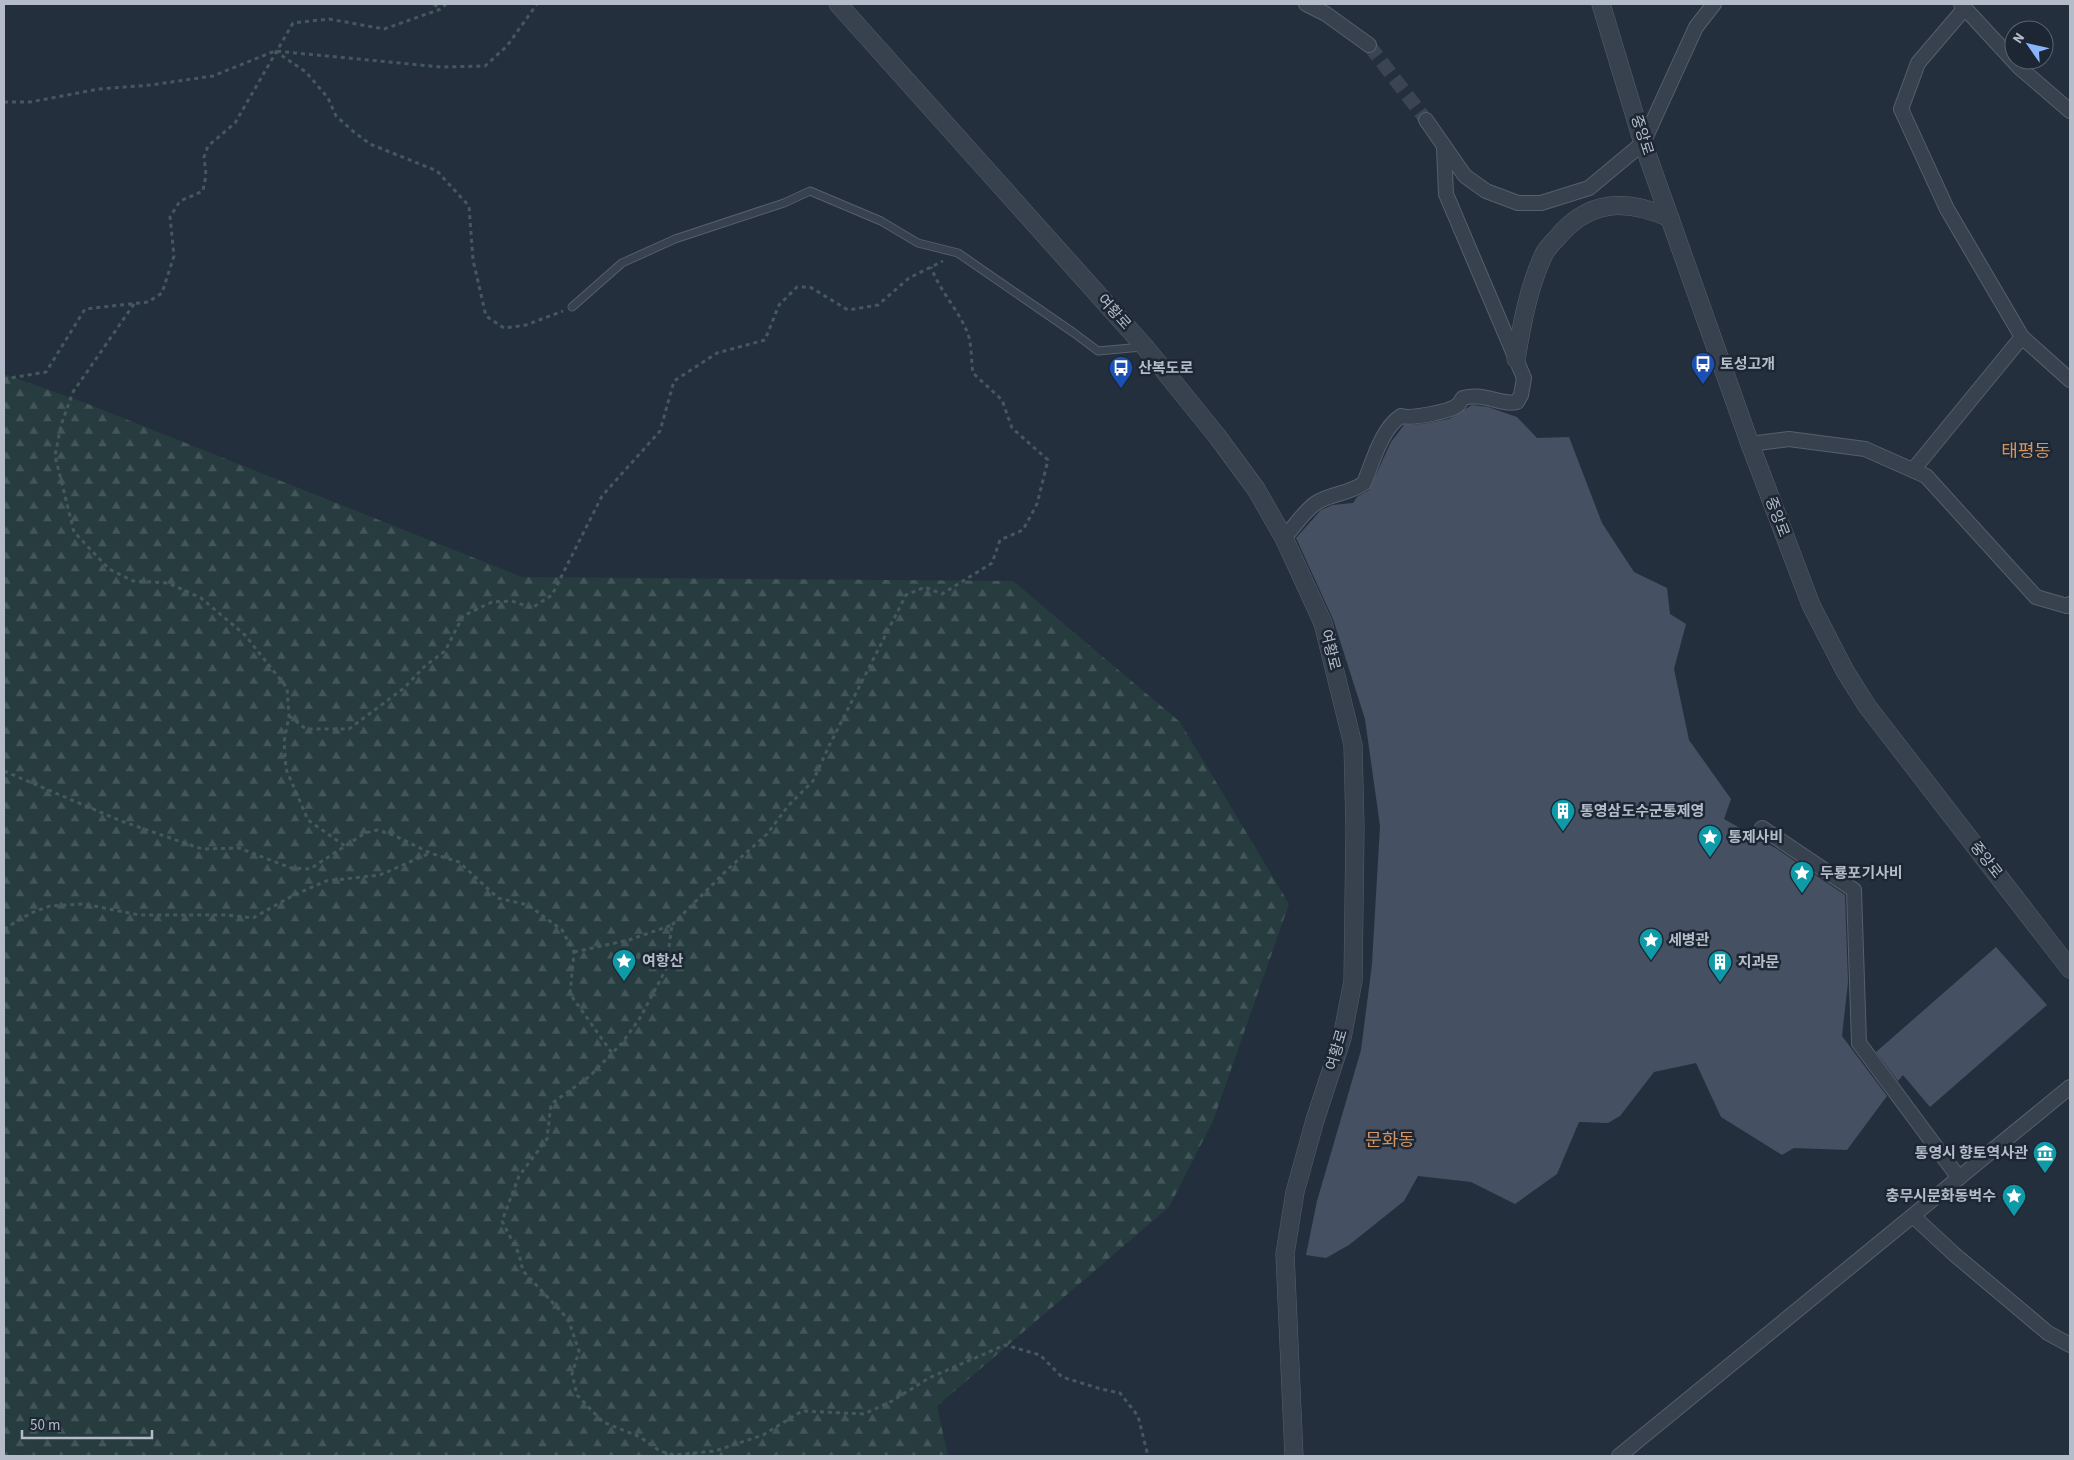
<svg xmlns="http://www.w3.org/2000/svg" width="2074" height="1460" viewBox="0 0 2074 1460" font-family="'Source Sans 3','Noto Sans KR',sans-serif">
	<defs>
		<pattern id="forest-firs" width="22" height="20" patternUnits="userSpaceOnUse" patternTransform="scale(1.25)"><rect width="22" height="20" fill="#263c3f"/><path d="M5 1l3.5 6h-7zM16 11l3.5 6h-7z" fill="#435659"/></pattern>
	</defs>
	<rect width="100%" height="100%" fill="#242f3e"/>
	<!-- forest -->
	<path fill="url(#forest-firs)" d="M4 374 88 404 522 577 1013 581 1180 722 1289 904 1213 1121 1169 1207 937 1406 948 1456H4Z"/>
	<!-- building -->
	<g fill="#455162">
		<path d="M1472 405 1488 407 1517 417 1537 438 1569 437 1602 523 1634 572 1667 588 1670 614 1686 624 1674 669 1689 740 1731 799 1724 819 1777 849 1845 895 1848 982 1842 1036 1887 1096 1847 1150 1794 1148 1782 1155 1721 1117 1696 1063 1654 1072 1620 1116 1608 1123 1579 1122 1557 1174 1515 1204 1471 1182 1418 1176 1404 1201 1349 1245 1326 1258 1306 1255 1317 1201 1361 1050 1372 964 1380 826 1365 719 1333 619 1296 538 1321 510 1333 505 1353 503 1357 497 1369 490 1391 442 1404 425 1422 424 1449 419Z"/>
		<path d="M1996 947 2047 1005 1930 1107 1903 1075 1898 1081 1876 1052Z"/>
	</g>
	<g fill="none" stroke-linecap="round" stroke-linejoin="round">
		<!-- minor-tunnel -->
		<path stroke="#3a4453" stroke-width="14" stroke-dasharray="14 7" stroke-linecap="butt" d="M1369 45 1426 120"/>
		<defs>
			<path id="service" d="M572 307 622 263 675 239 784 203 810 191 881 221 918 243 958 253 1074 333 1098 351 1142 347"/>
			<g id="minor">
				<path d="M1306 4 1326 14 1369 45"/>
				<path d="M1961 4 2020 68 2070 111"/>
				<path d="M1965 8 1918 63 1901 109 1947 209 2022 337 2070 380"/>
				<path d="M1426 120 1465 176 1486 191 1518 203H1541L1589 188 1643 143 1696 27 1714 4"/>
				<path d="M1750 444 1789 439 1865 449 1926 476 2036 597 2067 606 2070 604"/>
				<path d="M1913 470 2022 337"/>
				<path d="M1284 538C1294 527 1304 511 1316 503 1331 493 1350 494 1364 483 1373 462 1381 429 1401 416 1411 419 1449 412 1458 405 1460 403 1461 400 1463 398 1486 392 1500 406 1517 402L1521 395 1524 378 1446 194 1444 148"/>
				<path d="M1762 828 1854 890 1859 1043 1959 1178"/>
				<path d="M1913 1216 1954 1254 2048 1333 2070 1345"/>
				<path d="M1619 1456 2070 1087"/>
			</g>
			<g id="tertiary">
				<path d="M838 4 1145 347 1217 436 1256 489 1284 538 1323 623 1353 745 1355 828 1353 981 1342 1038 1315 1120 1295 1192 1285 1254 1294 1456"/>
				<path d="M1601 4 1643 143 1750 444 1811 605 1845 671 1867 706 2070 969"/>
				<path d="M1516 359C1522 324 1528 289 1543 256 1546 249 1552 243 1557 238 1589 199 1626 199 1670 218"/>
			</g>
		</defs>
		<!-- service casing -->
		<use href="#service" stroke="#565f6c" stroke-width="9"/>
		<!-- minor casing -->
		<use href="#minor" stroke="#565f6c" stroke-width="16"/>
		<!-- tertiary casing -->
		<use href="#tertiary" stroke="#565f6c" stroke-width="19"/>
		<!-- path -->
		<g stroke="#44595c" stroke-width="3" stroke-dasharray="4 4" stroke-linecap="butt">
			<path d="M434 4 440 9"/>
			<path d="M275 51 306 72 328 98 336 116 354 132 370 144 437 171 469 206 473 260 486 316 504 328 526 325 563 311"/>
			<path d="M4 102H30L99 89 151 85 213 76 275 51 441 67 485 66 507 46 537 4"/>
			<path d="M134 304 73 392 61 425 55 456 74 532 109 569 133 581 168 583 201 598 245 635 287 688 289 716 284 742 286 769 308 820 345 846"/>
			<path d="M4 379 46 372 85 309 148 302 162 293 174 256 170 217 180 201 203 191 206 175 204 157 208 146 235 123 293 23 329 19 384 29 441 9 446 4"/>
			<path d="M289 716 306 729H349L404 688 425 666 445 651 463 616 492 602 512 601 532 608 552 595 602 496 660 431 674 381 717 353 765 340 779 305 797 287H810L848 310 878 305 909 278 943 261"/>
			<path d="M4 771 121 821 202 849 239 848 291 868 310 869 365 833 377 830 393 835 430 853 459 862 498 898 528 905 562 930 574 952 570 994 612 1053"/>
			<path d="M672 925 728 869 767 834 788 806 813 781 829 746 906 595 925 587 942 594 992 563 1000 540 1023 530 1037 504 1048 460 1012 428 1002 400 973 373C971 361 972 346 968 334 959 310 940 292 931 267"/>
			<path d="M4 929 31 913 50 906 84 904 139 915H226L253 918 292 896 326 881 380 875 430 853"/>
			<path d="M574 952 629 940 672 925 666 969 640 1018 622 1043 590 1076 551 1104 547 1139 519 1176 502 1221 519 1254 523 1271 568 1319 579 1351 572 1374 577 1395 603 1422 640 1437 660 1451 674 1455 715 1451 763 1435 802 1411 864 1414 892 1401 929 1378 1005 1345 1040 1355 1062 1377 1101 1389 1120 1393 1138 1416 1148 1456"/>
		</g>
		<!-- service -->
		<use href="#service" stroke="#38414e" stroke-width="7"/>
		<!-- minor -->
		<use href="#minor" stroke="#38414e" stroke-width="14"/>
		<!-- tertiary -->
		<use href="#tertiary" stroke="#38414e" stroke-width="18"/>
	</g>
	<!-- icons -->
	<defs>
		<symbol id="bus-pin" viewBox="-11 -11 22 30"><path d="M0 17L-7.5 6A9.5 9.5 0 1 1 7.5 6Z" fill="#1a4fb4" stroke="#1d2633"/><path d="M-5-6H5V4H4V6H2V4H-2V6H-4V4H-5ZM-3.5-4V0h7V-4ZM-3.5 1.2v1.5H-2V1.2ZM2 1.2v1.5H3.5V1.2Z" fill="#fff"/></symbol>
		<symbol id="building-pin" viewBox="-11 -11 22 30"><path d="M0 17L-7.5 6A9.5 9.5 0 1 1 7.5 6Z" fill="#0f9aa8" stroke="#1d2633"/><path d="M-4-6H4V6H1V3H-1V6H-4ZM-2.5-4.3h1.7v1.8h-1.7ZM.8-4.3h1.7v1.8H.8ZM-2.5-1h1.7V.8h-1.7ZM.8-1h1.7V.8H.8Z" fill="#fff"/></symbol>
		<symbol id="sight-pin" viewBox="-11 -11 22 30"><path d="M0 17L-7.5 6A9.5 9.5 0 1 1 7.5 6Z" fill="#0f9aa8" stroke="#1d2633"/><path d="M0-6L1.8-2.2L6-1.7L2.9 1.2L3.7 5.4L0 3.3L-3.7 5.4L-2.9 1.2L-6-1.7L-1.8-2.2Z" fill="#fff"/></symbol>
		<symbol id="museum-pin" viewBox="-11 -11 22 30"><path d="M0 17L-7.5 6A9.5 9.5 0 1 1 7.5 6Z" fill="#0f9aa8" stroke="#1d2633"/><path d="M0-6L6-3V-2H-6V-3ZM-5-1h2V3h-2ZM-1-1h2V3h-2ZM3-1h2V3H3ZM-6 4H6V6H-6Z" fill="#fff"/></symbol>
	</defs>
	<g fill-rule="evenodd">
		<use href="#bus-pin" x="1689" y="350" width="28" height="38"/>
		<use href="#bus-pin" x="1107" y="354" width="28" height="38"/>
		<use href="#building-pin" x="1549" y="797" width="28" height="38"/>
		<use href="#sight-pin" x="1696" y="823" width="28" height="38"/>
		<use href="#sight-pin" x="1788" y="859" width="28" height="38"/>
		<use href="#sight-pin" x="1637" y="926" width="28" height="38"/>
		<use href="#sight-pin" x="610" y="947" width="28" height="38"/>
		<use href="#building-pin" x="1706" y="948" width="28" height="38"/>
		<use href="#museum-pin" x="2031" y="1139" width="28" height="38"/>
		<use href="#sight-pin" x="2000" y="1182" width="28" height="38"/>
	</g>
	<g text-anchor="middle" dominant-baseline="central" stroke-width="5" stroke-linejoin="round" paint-order="stroke">
		<!-- street labels -->
		<g font-size="15" fill="#b4bcc9" stroke="#1d2633">
			<text transform="translate(1642 135) rotate(72)">중앙로</text>
			<text transform="translate(1114 312) rotate(48)">여황로</text>
			<text transform="translate(1777 517) rotate(69)">중앙로</text>
			<text transform="translate(1330 650) rotate(76)">여황로</text>
			<text transform="translate(1986 860) rotate(52)">중앙로</text>
			<text transform="translate(1337 1050) rotate(-74)">여황로</text>
		</g>
		<!-- poi labels -->
		<g font-size="15" font-weight="bold" fill="#b4bcc9" stroke="#1d2633" text-anchor="start">
			<text x="1720" y="364">토성고개</text>
			<text x="1138" y="368">산복도로</text>
			<text x="1580" y="811">통영삼도수군통제영</text>
			<text x="1728" y="837">통제사비</text>
			<text x="1820" y="873">두룡포기사비</text>
			<text x="1668" y="940">세병관</text>
			<text x="642" y="961">여항산</text>
			<text x="1738" y="962">지과문</text>
			<text x="2028" y="1153" text-anchor="end">통영시 향토역사관</text>
			<text x="1996" y="1196" text-anchor="end">충무시문화동벅수</text>
		</g>
		<!-- quarter labels -->
		<g font-size="18" fill="#d59563" stroke="#1d2633">
			<text x="2026" y="451">태평동</text>
			<text x="1390" y="1140">문화동</text>
		</g>
	</g>
	<!-- border -->
	<rect width="2074" height="1460" fill="none" stroke="#b4bcc9" stroke-width="10"/>
	<!-- north arrow -->
	<g transform="translate(2029 45) rotate(304)"><circle r="24" fill="#1d2633" stroke="#59626f"/>
	<path d="M0-4L9 19L0 12L-9 19Z" fill="#8ab4f8"/>
	<text y="-8" font-size="14" font-weight="bold" text-anchor="middle" fill="#b4bcc9">N</text>
	</g>
	<!-- scale -->
	<path d="M22 1430v8h130v-8" fill="none" stroke="#b4bcc9" stroke-width="2.5"/>
	<text x="30" y="1430" font-size="15" fill="#b4bcc9" stroke="#1d2633" stroke-width="4" paint-order="stroke">50 m</text>
</svg>
